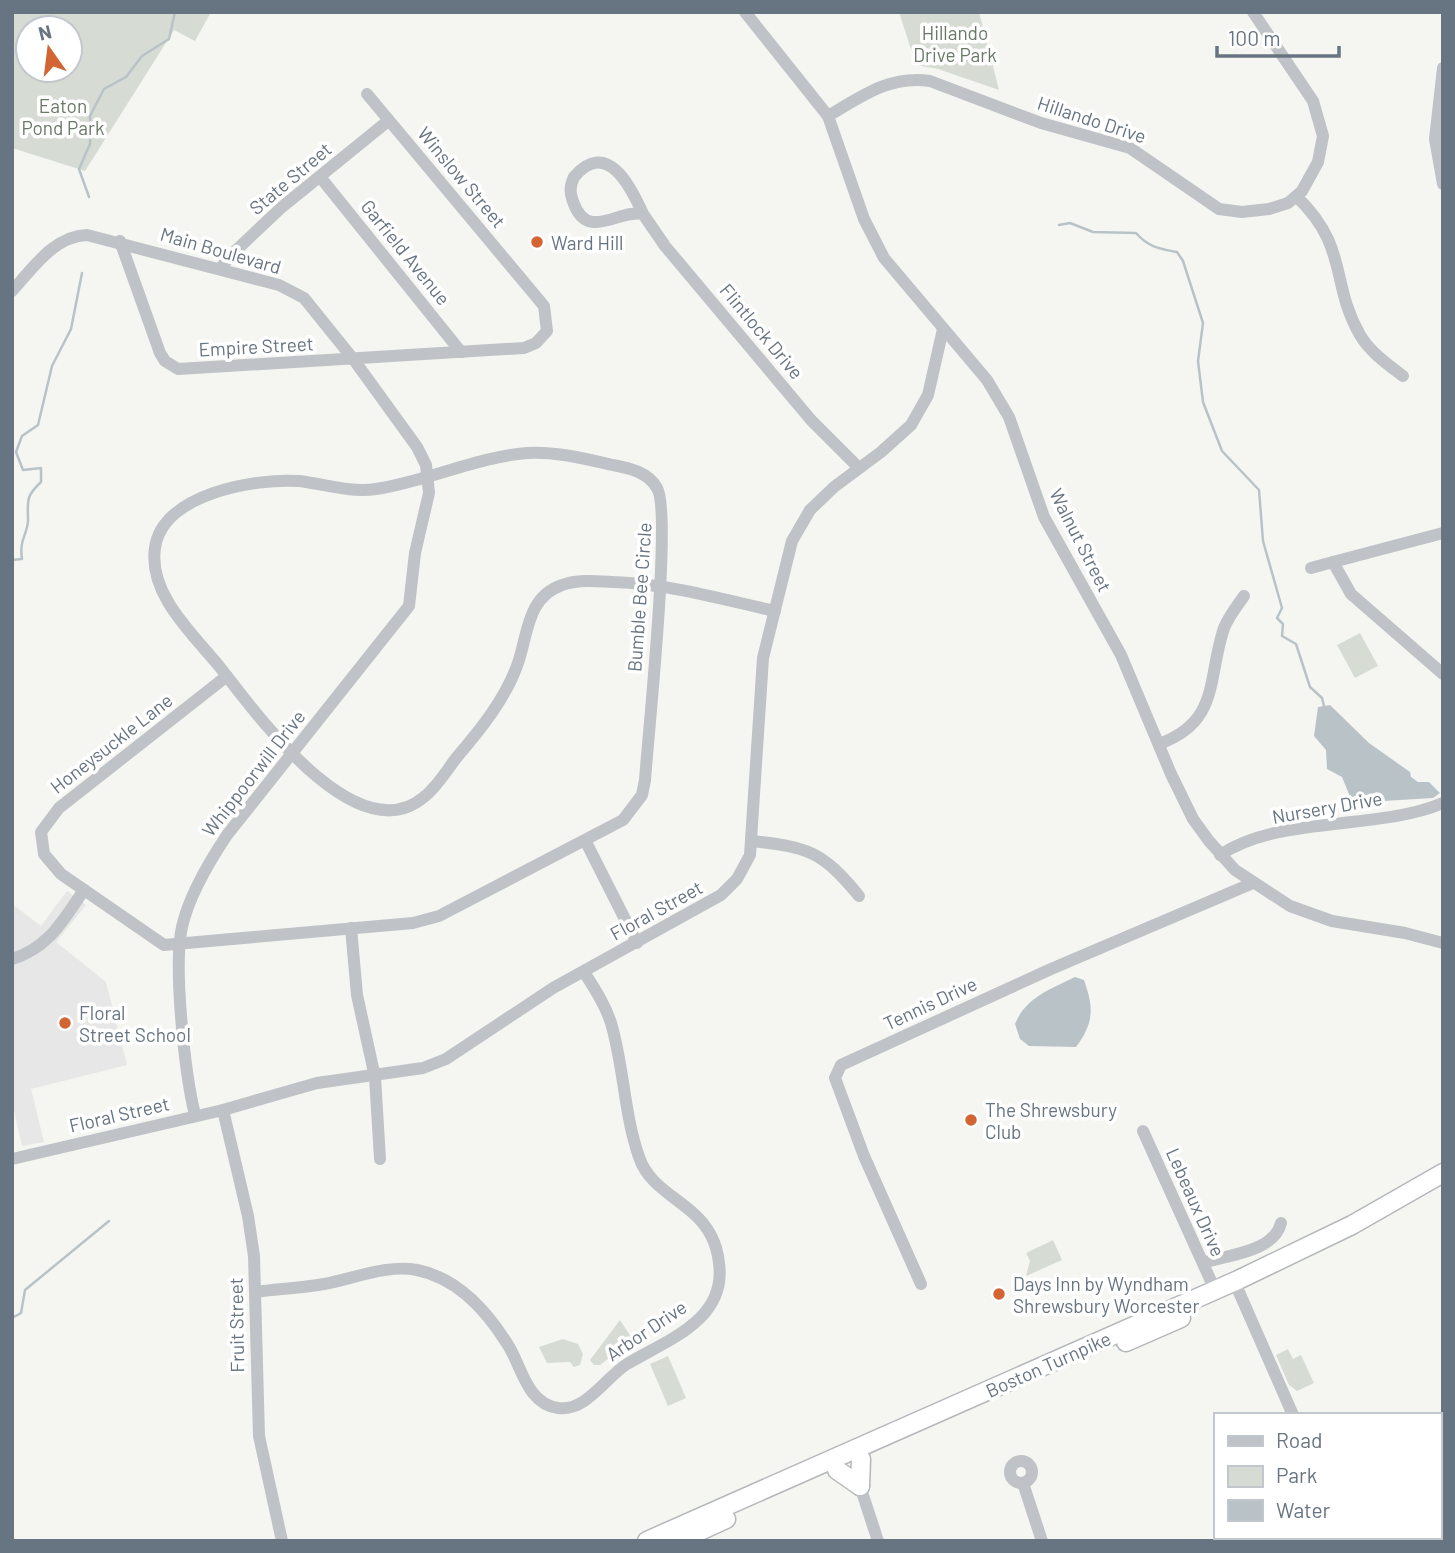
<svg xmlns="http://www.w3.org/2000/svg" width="1455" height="1553" viewBox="0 0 1455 1553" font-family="Barlow,sans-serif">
	<rect width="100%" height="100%" fill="#f5f6f2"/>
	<!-- built -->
	<path fill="#e6e7e6" d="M67 891 86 905 56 942 106 982 127 1065 31 1089 44 1142 22 1146 12 1102V904L41 926Z"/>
	<!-- green -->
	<g fill="#d6dcd4" fill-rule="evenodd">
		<path d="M12 12H211L195 41 174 30 85 171 12 148ZM70 28V70H28V28Z"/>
		<path d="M899 12H979L999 90 938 69 916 65Z"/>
		<path d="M1360 633 1378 666 1355 678 1337 645Z"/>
		<path d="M1053 1240 1062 1260 1026 1276 1030 1261 1026 1253Z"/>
		<path d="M620 1320 633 1340 600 1365H594L590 1360Z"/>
		<path d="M563 1339 578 1344 583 1354 580 1365 574 1367 570 1362 547 1363 539 1347Z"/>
		<path d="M1288 1349 1293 1359 1301 1355 1314 1383 1297 1391 1289 1385 1276 1355Z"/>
		<path d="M668 1356 686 1398 668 1406 650 1364Z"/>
	</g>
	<!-- water -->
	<g fill="#b9c3c7">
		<path d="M1330 705 1369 743 1410 772 1411 777 1418 782H1429L1440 793 1433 798 1383 801 1349 813V794L1342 777 1327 769 1326 750 1314 736 1318 707Z"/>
		<path d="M1075 977 1084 980C1094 1008 1094 1023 1076 1047L1029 1046 1020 1039 1015 1024C1026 997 1051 989 1075 977Z"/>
	</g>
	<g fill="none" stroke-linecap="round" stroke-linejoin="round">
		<!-- stream -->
		<g stroke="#b9c3c7" stroke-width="2.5">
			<path d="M89 197 79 169 90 144V116L104 89 126 77 142 56 169 39 175 12"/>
			<path d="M1059 225 1070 223 1093 232 1136 233C1148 247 1160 249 1177 252L1183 261 1203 323 1198 361 1203 402 1222 451 1259 490 1263 541 1282 608 1277 618 1283 624 1282 636 1296 644 1310 687 1322 698 1324 706"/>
			<path d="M12 560 22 559C19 540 27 535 28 521 28 501 25 497 41 482V468L23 470 16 452 22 436 38 425 52 366 71 329 82 273"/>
			<path d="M12 1318 21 1313 25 1290 109 1221"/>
		</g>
		<defs>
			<g id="highway">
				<path d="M1126 1342 1181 1318"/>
				<path d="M837 1470 860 1486"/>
				<path d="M860 1486 861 1459"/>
				<path d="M647 1541 1238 1280 1352 1225 1443 1173"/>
				<path d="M678 1541 726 1519"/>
			</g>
		</defs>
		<!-- highway casing -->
		<use href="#highway" stroke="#b4b7ba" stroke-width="21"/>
		<!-- minor -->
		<g stroke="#bfc2c6" stroke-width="12">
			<path d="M745 12 828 116 864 219 884 258 987 380 1009 417 1044 517 1121 655 1171 774 1193 819 1209 841 1235 870 1290 906 1332 921 1405 933 1443 943"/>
			<path d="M1443 68 1435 139 1443 184"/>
			<path d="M828 116C862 96 890 75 930 81L1041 123 1130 148 1219 209 1242 212 1269 209 1288 203 1302 191 1318 162 1323 136 1313 101 1253 12"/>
			<path d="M321 178 461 352"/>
			<path d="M1297 197C1349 247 1330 283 1360 335 1370 352 1387 364 1403 376"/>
			<path d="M643 214C631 187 607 138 574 177 569 187 570 194 574 204 588 241 619 209 643 214L665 246 811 420 858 467"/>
			<path d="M120 241 160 353 165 361 178 369 524 348 536 343 547 331 544 306 367 94"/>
			<path d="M220 269 231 255 282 207 388 121"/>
			<path d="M12 291C33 268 54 236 87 235L279 285 304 298 354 360 417 447 426 465 429 493 415 553 409 606 227 835C209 862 189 895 182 927 173 967 185 1074 195 1115"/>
			<path d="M1443 533 1333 562 1351 594 1443 674"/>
			<path d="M1311 568 1333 562"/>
			<path d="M227 676 59 808 41 832 44 854 61 874 164 945 413 923 439 916 623 820 642 795 645 780C648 736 672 511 657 488 648 472 629 468 613 465 586 459 555 451 527 453 476 457 428 481 376 489 351 493 324 484 299 481 255 478 162 494 155 548 148 594 193 634 219 666 255 712 356 854 424 797 437 787 447 770 457 757 481 729 506 698 518 663 528 634 527 597 562 585 578 579 597 581 614 582 669 584 721 599 775 611"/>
			<path d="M1159 744C1220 722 1207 679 1224 628 1229 616 1237 606 1244 596"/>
			<path d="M752 841C808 847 822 851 859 896"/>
			<path d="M586 842 637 943"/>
			<path d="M1220 855C1279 815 1377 831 1443 803"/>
			<path d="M351 928 357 995 375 1077 380 1159"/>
			<path d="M12 959C49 948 63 920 84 890"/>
			<path d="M223 1110 248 1216 254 1256 259 1436 282 1541"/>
			<path d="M1143 1131 1215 1290"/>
			<path d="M12 1159 223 1110 317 1083 423 1068 446 1059 553 988 721 895 737 879 750 855 763 658 792 541 810 510 834 487 881 452 911 425 928 395 943 329"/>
			<path d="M1203 1263C1227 1255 1274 1252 1281 1223"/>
			<path d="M921 1284 864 1156 835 1078 841 1065 1051 969 1253 883"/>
			<path d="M255 1292C278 1289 301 1288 324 1284 352 1279 388 1264 417 1270 458 1278 487 1311 508 1345 522 1367 527 1404 558 1408 586 1412 606 1377 627 1364 667 1340 727 1320 719 1263 717 1243 708 1226 693 1213 673 1195 648 1184 639 1157 624 1114 624 1067 611 1023 605 1004 594 988 584 972"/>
			<path d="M1239 1292 1293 1415"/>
			<circle cx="1021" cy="1472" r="11"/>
			<path d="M1023 1483 1042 1541"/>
			<path d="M860 1486 878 1541"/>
		</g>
		<!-- highway -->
		<use href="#highway" stroke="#fff" stroke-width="18"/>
	</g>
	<!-- markers -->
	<g fill="#d36535" stroke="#fff" stroke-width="2.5">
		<circle cx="537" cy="242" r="7"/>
		<circle cx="65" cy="1023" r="7"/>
		<circle cx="971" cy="1120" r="7"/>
		<circle cx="999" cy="1294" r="7"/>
	</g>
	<g text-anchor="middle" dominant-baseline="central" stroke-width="7" stroke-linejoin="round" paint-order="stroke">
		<!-- park labels -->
		<g font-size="19" fill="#687965" stroke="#fff">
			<text x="955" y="32">Hillando<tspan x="955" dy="22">Drive Park</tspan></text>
			<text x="63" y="105">Eaton<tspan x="63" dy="22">Pond Park</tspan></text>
		</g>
		<!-- street labels -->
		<g font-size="19" fill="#677481" stroke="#fff">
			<text transform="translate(1092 119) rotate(18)">Hillando Drive</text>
			<text transform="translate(462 177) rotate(50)">Winslow Street</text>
			<text transform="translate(290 178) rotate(-40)">State Street</text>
			<text transform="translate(221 250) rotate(16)">Main Boulevard</text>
			<text transform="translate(406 252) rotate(51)">Garfield Avenue</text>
			<text transform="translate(762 331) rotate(50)">Flintlock Drive</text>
			<text transform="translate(256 346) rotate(-3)">Empire Street</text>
			<text transform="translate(1081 540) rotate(63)">Walnut Street</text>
			<text transform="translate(639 597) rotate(-86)">Bumble Bee Circle</text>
			<text transform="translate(111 743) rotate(-38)">Honeysuckle Lane</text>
			<text transform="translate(253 773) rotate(-52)">Whippoorwill Drive</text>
			<text transform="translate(1327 807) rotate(-10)">Nursery Drive</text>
			<text transform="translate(656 910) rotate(-29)">Floral Street</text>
			<text transform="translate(930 1003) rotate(-25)">Tennis Drive</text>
			<text transform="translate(119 1114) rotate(-13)">Floral Street</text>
			<text transform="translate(1196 1202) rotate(66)">Lebeaux Drive</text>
			<text transform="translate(236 1325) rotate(-91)">Fruit Street</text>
			<text transform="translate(646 1330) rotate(-34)">Arbor Drive</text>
			<text transform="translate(1048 1364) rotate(-24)">Boston Turnpike</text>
		</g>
		<!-- poi labels -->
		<g font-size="19" fill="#677481" stroke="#fff" text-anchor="start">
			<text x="551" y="242">Ward Hill</text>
			<text x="79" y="1012">Floral<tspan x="79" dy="22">Street School</tspan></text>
			<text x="985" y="1109">The Shrewsbury<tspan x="985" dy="22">Club</tspan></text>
			<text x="1013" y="1283">Days Inn by Wyndham<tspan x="1013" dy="22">Shrewsbury Worcester</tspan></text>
		</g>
	</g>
	<!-- border -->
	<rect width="1455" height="1553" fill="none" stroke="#677481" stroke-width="28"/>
	<!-- legend -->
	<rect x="1214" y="1413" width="228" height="126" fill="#ffffff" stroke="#c2c7cd" stroke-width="2"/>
	<rect x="1228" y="1436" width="35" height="10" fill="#bfc2c6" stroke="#c2c7cd" stroke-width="2"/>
	<text x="1276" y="1448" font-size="21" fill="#677481">Road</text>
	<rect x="1228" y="1466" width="35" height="21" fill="#d6dcd4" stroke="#c2c7cd" stroke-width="2"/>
	<text x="1276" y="1483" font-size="21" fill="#677481">Park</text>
	<rect x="1228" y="1500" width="35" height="21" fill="#b9c3c7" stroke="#c2c7cd" stroke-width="2"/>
	<text x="1276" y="1518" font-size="21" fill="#677481">Water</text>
	<!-- north arrow -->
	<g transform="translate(49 49) rotate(346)"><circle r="33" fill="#ffffff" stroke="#c2c7cd" stroke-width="2"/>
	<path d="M0-5L12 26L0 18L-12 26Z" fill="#d36535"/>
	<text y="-10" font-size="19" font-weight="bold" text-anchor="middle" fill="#677481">N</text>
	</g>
	<!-- scale -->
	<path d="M1217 46v10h122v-10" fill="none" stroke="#677481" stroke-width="3.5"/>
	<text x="1228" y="46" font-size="21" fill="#677481" stroke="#ffffff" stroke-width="5" paint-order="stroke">100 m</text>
</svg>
